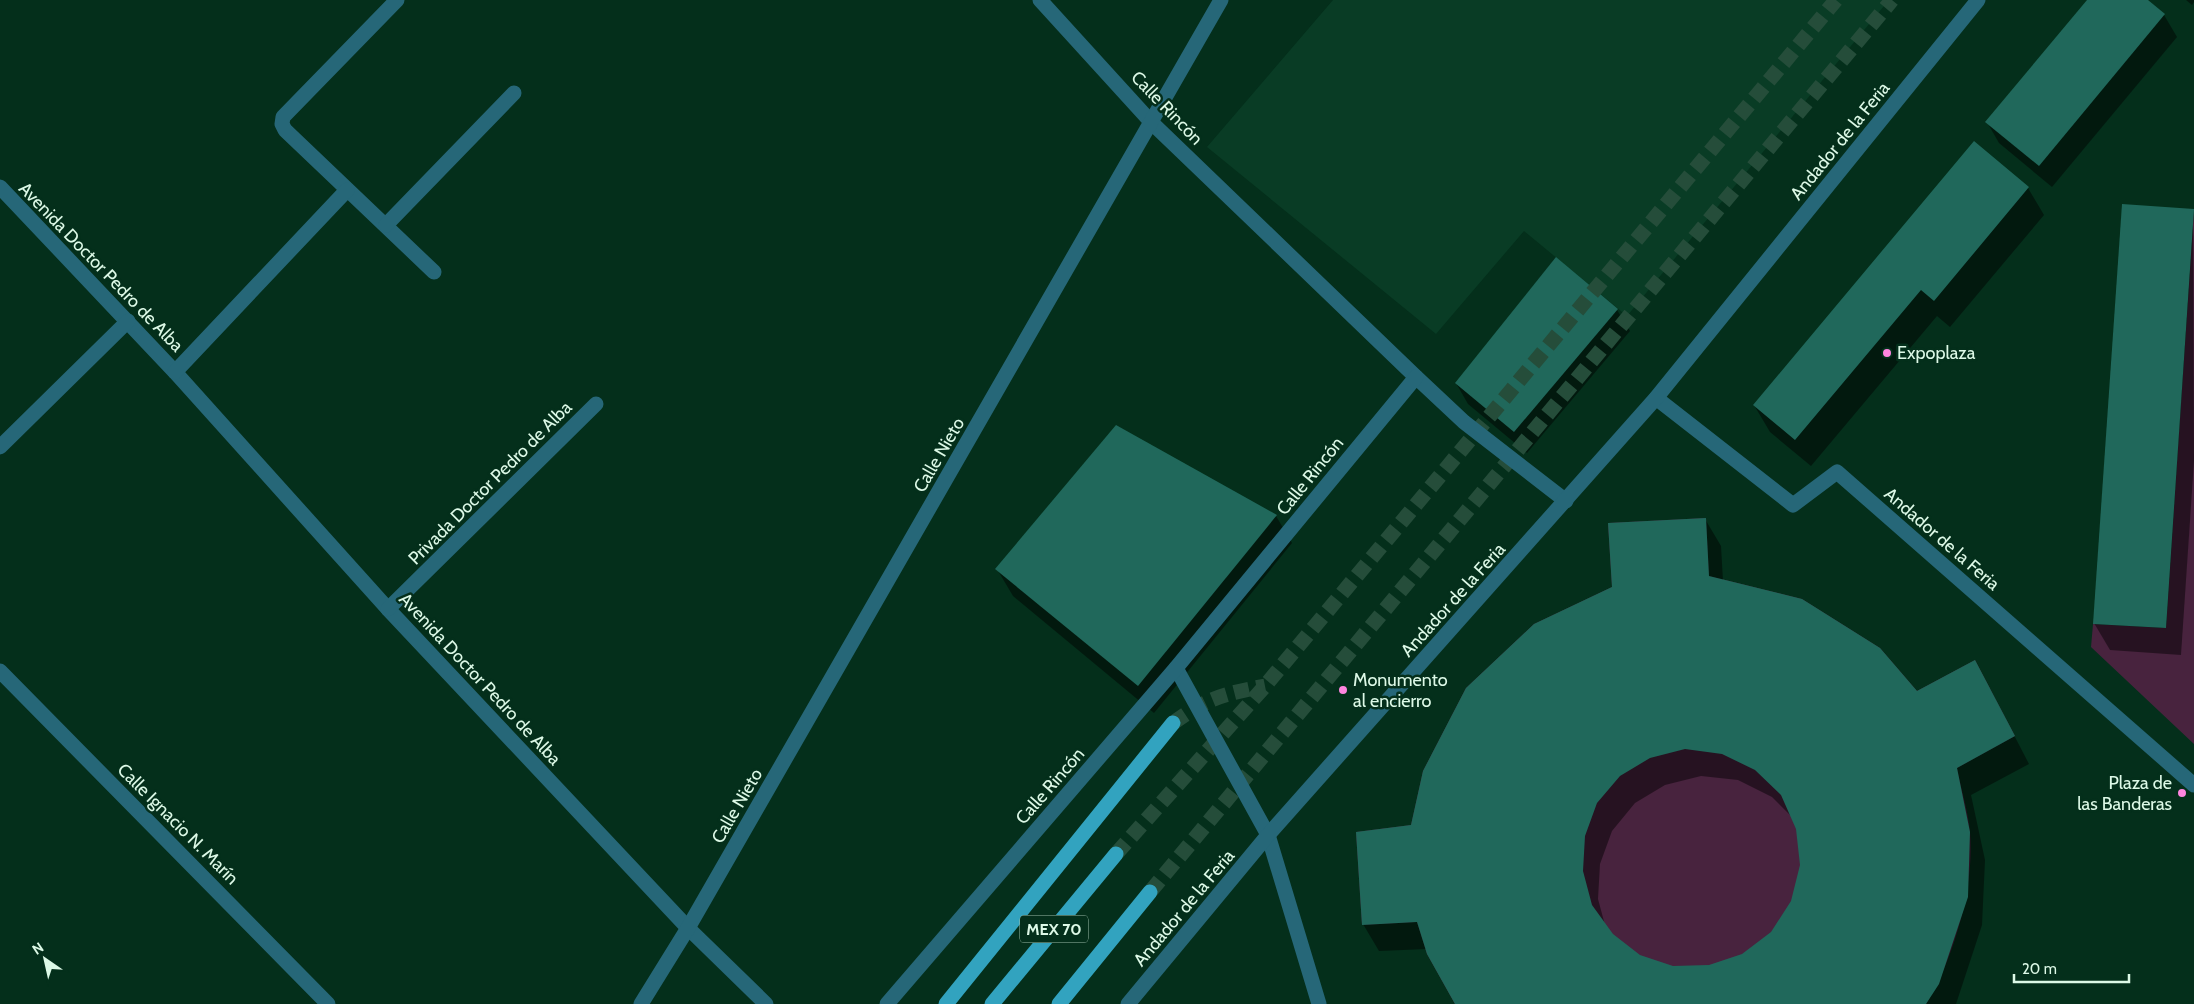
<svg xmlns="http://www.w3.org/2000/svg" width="2194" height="1004" viewBox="0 0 2194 1004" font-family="Cabin,sans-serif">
	<rect width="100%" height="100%" fill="#042f1b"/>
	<!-- built -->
	<path fill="#093c25" d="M1333 0H1889L1627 316 1524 231 1436 334 1207 147Z"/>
	<!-- green -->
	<g fill="#48233e">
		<path d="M2194 210V744L2091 647 2093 624 2166 628Z"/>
		<path d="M1706 518 1709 576 1802 599 1880 648 1917 691 1975 660 2015 736 1957 768C1961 789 1968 811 1970 832 1975 885 1954 959 1926 1004H1455L1427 954 1417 922 1362 925 1356 832 1411 825 1423 771 1466 688 1534 624 1612 587 1608 523Z"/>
	</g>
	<!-- shadow -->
	<g fill="#0007" fill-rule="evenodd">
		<path d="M2088 0H2146L2164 15 2177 37 2052 187 1999 143 1987 122Z"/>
		<path d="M2186 0H2194V2L2192 5Z"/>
		<path d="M1974 143 2028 188 2044 215 1950 327 1937 316 1811 466 1770 432 1754 405Z"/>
		<path d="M2193 210 2194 461 2181 655 2110 650 2094 623Z"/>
		<path d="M1556 258 1617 310 1630 331 1527 453 1468 404 1456 383Z"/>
		<path d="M1116 427 1276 516 1292 543 1154 713 1013 596 997 569Z"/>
		<path d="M1705 519 1721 546 1723 581 1917 692 1990 689 2029 764 1971 795 1985 860 1982 925 1956 1004H1457L1427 949 1379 951 1363 924 1412 826 1614 588ZM1701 776 1738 780 1772 797 1792 817 1797 828 1801 865 1792 901 1772 933 1742 955 1709 967H1673L1640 956 1612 935 1605 925 1598 899 1600 864 1612 831 1635 803 1665 785Z"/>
	</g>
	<!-- building -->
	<g fill="#20685b" fill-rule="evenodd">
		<path d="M2087 0H2148L2165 14 2039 166 1985 122Z"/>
		<path d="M1974 141 2029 187 1934 301 1921 290 1795 440 1753 405Z"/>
		<path d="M2122 204 2194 209 2166 628 2093 624Z"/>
		<path d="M1556 257 1618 309 1514 432 1455 383Z"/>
		<path d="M1116 425 1277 515 1138 686 995 569Z"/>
		<path d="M1706 518 1709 576 1802 599 1880 648 1917 691 1975 660 2015 736 1957 768 1970 832 1968 897 1939 984 1926 1004H1455L1427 954 1417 922 1362 925 1356 832 1411 825 1423 771 1466 688 1534 624 1612 587 1608 523ZM1685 749 1722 754 1755 770 1781 795 1796 829 1800 865 1791 901 1771 932 1742 954 1709 965 1673 966 1640 955 1613 934 1592 905 1583 871 1585 836 1597 803 1620 776 1650 758Z"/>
	</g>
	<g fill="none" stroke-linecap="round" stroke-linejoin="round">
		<!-- primary-tunnel -->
		<g stroke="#254d3a" stroke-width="15" stroke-dasharray="15 8" stroke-linecap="butt">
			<path d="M1173 723C1207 698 1224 694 1265 686"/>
			<path d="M1116 854 1265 686 1836 0"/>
			<path d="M1150 892 1892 0"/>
		</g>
		<!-- street -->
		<g stroke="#266778" stroke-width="15">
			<path d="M397 0 283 117 282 124 285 130 434 272"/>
			<path d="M1040 0 1152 123 1416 377 1464 422 1566 501"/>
			<path d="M0 187 175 372 388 609 688 928 766 1004"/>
			<path d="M386 225 514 93"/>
			<path d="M175 372 347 190"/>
			<path d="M1656 398 1793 505 1837 472 2194 785"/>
			<path d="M0 447 128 321"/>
			<path d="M388 609 596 404"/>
			<path d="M1176 668 1268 835 1319 1004"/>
			<path d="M0 671 328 1004"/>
			<path d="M641 1004 688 928 1221 0"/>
			<path d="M887 1004 1176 668 1416 377"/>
			<path d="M1128 1004 1268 835 1656 398 1978 0"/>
		</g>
		<!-- primary -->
		<g stroke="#32a3bf" stroke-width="15">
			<path d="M946 1004 1173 723"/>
			<path d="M992 1004 1116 854"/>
			<path d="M1059 1004 1150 892"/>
		</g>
	</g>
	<!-- markers -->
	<g fill="#ff85df" stroke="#042f1b" stroke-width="2">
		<circle cx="1887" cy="353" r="5"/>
		<circle cx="1343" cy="690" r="5"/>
		<circle cx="2182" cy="793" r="5"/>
	</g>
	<g text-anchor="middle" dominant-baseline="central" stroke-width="5" stroke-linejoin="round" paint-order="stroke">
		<!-- shield labels -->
		<rect fill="#042f1b" stroke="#9cbcaa" stroke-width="1" x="1020" y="915.5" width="68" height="27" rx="4"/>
		<g font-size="16" font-weight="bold" fill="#ddf9e7">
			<text x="1054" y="929">MEX 70</text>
		</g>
		<!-- street labels -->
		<g font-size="18" fill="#ddf9e7" stroke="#042f1b">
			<text transform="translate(1167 108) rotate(46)">Calle Rincón</text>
			<text transform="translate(1840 141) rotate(-51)">Andador de la Feria</text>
			<text transform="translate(101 267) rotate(46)">Avenida Doctor Pedro de Alba</text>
			<text transform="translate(939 455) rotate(-60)">Calle Nieto</text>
			<text transform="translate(1310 476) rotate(-51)">Calle Rincón</text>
			<text transform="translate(490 483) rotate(-45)">Privada Doctor Pedro de Alba</text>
			<text transform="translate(1942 539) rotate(41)">Andador de la Feria</text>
			<text transform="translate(1453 600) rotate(-48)">Andador de la Feria</text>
			<text transform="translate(480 679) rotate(47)">Avenida Doctor Pedro de Alba</text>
			<text transform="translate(1050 786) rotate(-49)">Calle Rincón</text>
			<text transform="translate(737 806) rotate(-60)">Calle Nieto</text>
			<text transform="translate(178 824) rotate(45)">Calle Ignacio N. Marín</text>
			<text transform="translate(1184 908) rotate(-50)">Andador de la Feria</text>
		</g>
		<!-- poi labels -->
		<g font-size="18" fill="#ddf9e7" stroke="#042f1b" text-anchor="start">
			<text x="1897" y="353">Expoplaza</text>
			<text x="1353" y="680">Monumento<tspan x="1353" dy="21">al encierro</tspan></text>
			<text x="2172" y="783" text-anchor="end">Plaza de<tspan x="2172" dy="21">las Banderas</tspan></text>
		</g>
	</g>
	<!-- north arrow -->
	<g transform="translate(45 959) rotate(326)" stroke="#042f1b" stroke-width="4" paint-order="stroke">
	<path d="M0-4L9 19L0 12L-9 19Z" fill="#ddf9e7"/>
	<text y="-8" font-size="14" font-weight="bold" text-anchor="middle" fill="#ddf9e7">N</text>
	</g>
	<!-- scale -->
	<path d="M2014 974v8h115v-8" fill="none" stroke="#ddf9e7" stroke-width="2.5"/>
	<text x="2022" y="974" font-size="15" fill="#ddf9e7" stroke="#042f1b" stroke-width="4" paint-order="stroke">20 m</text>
</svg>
